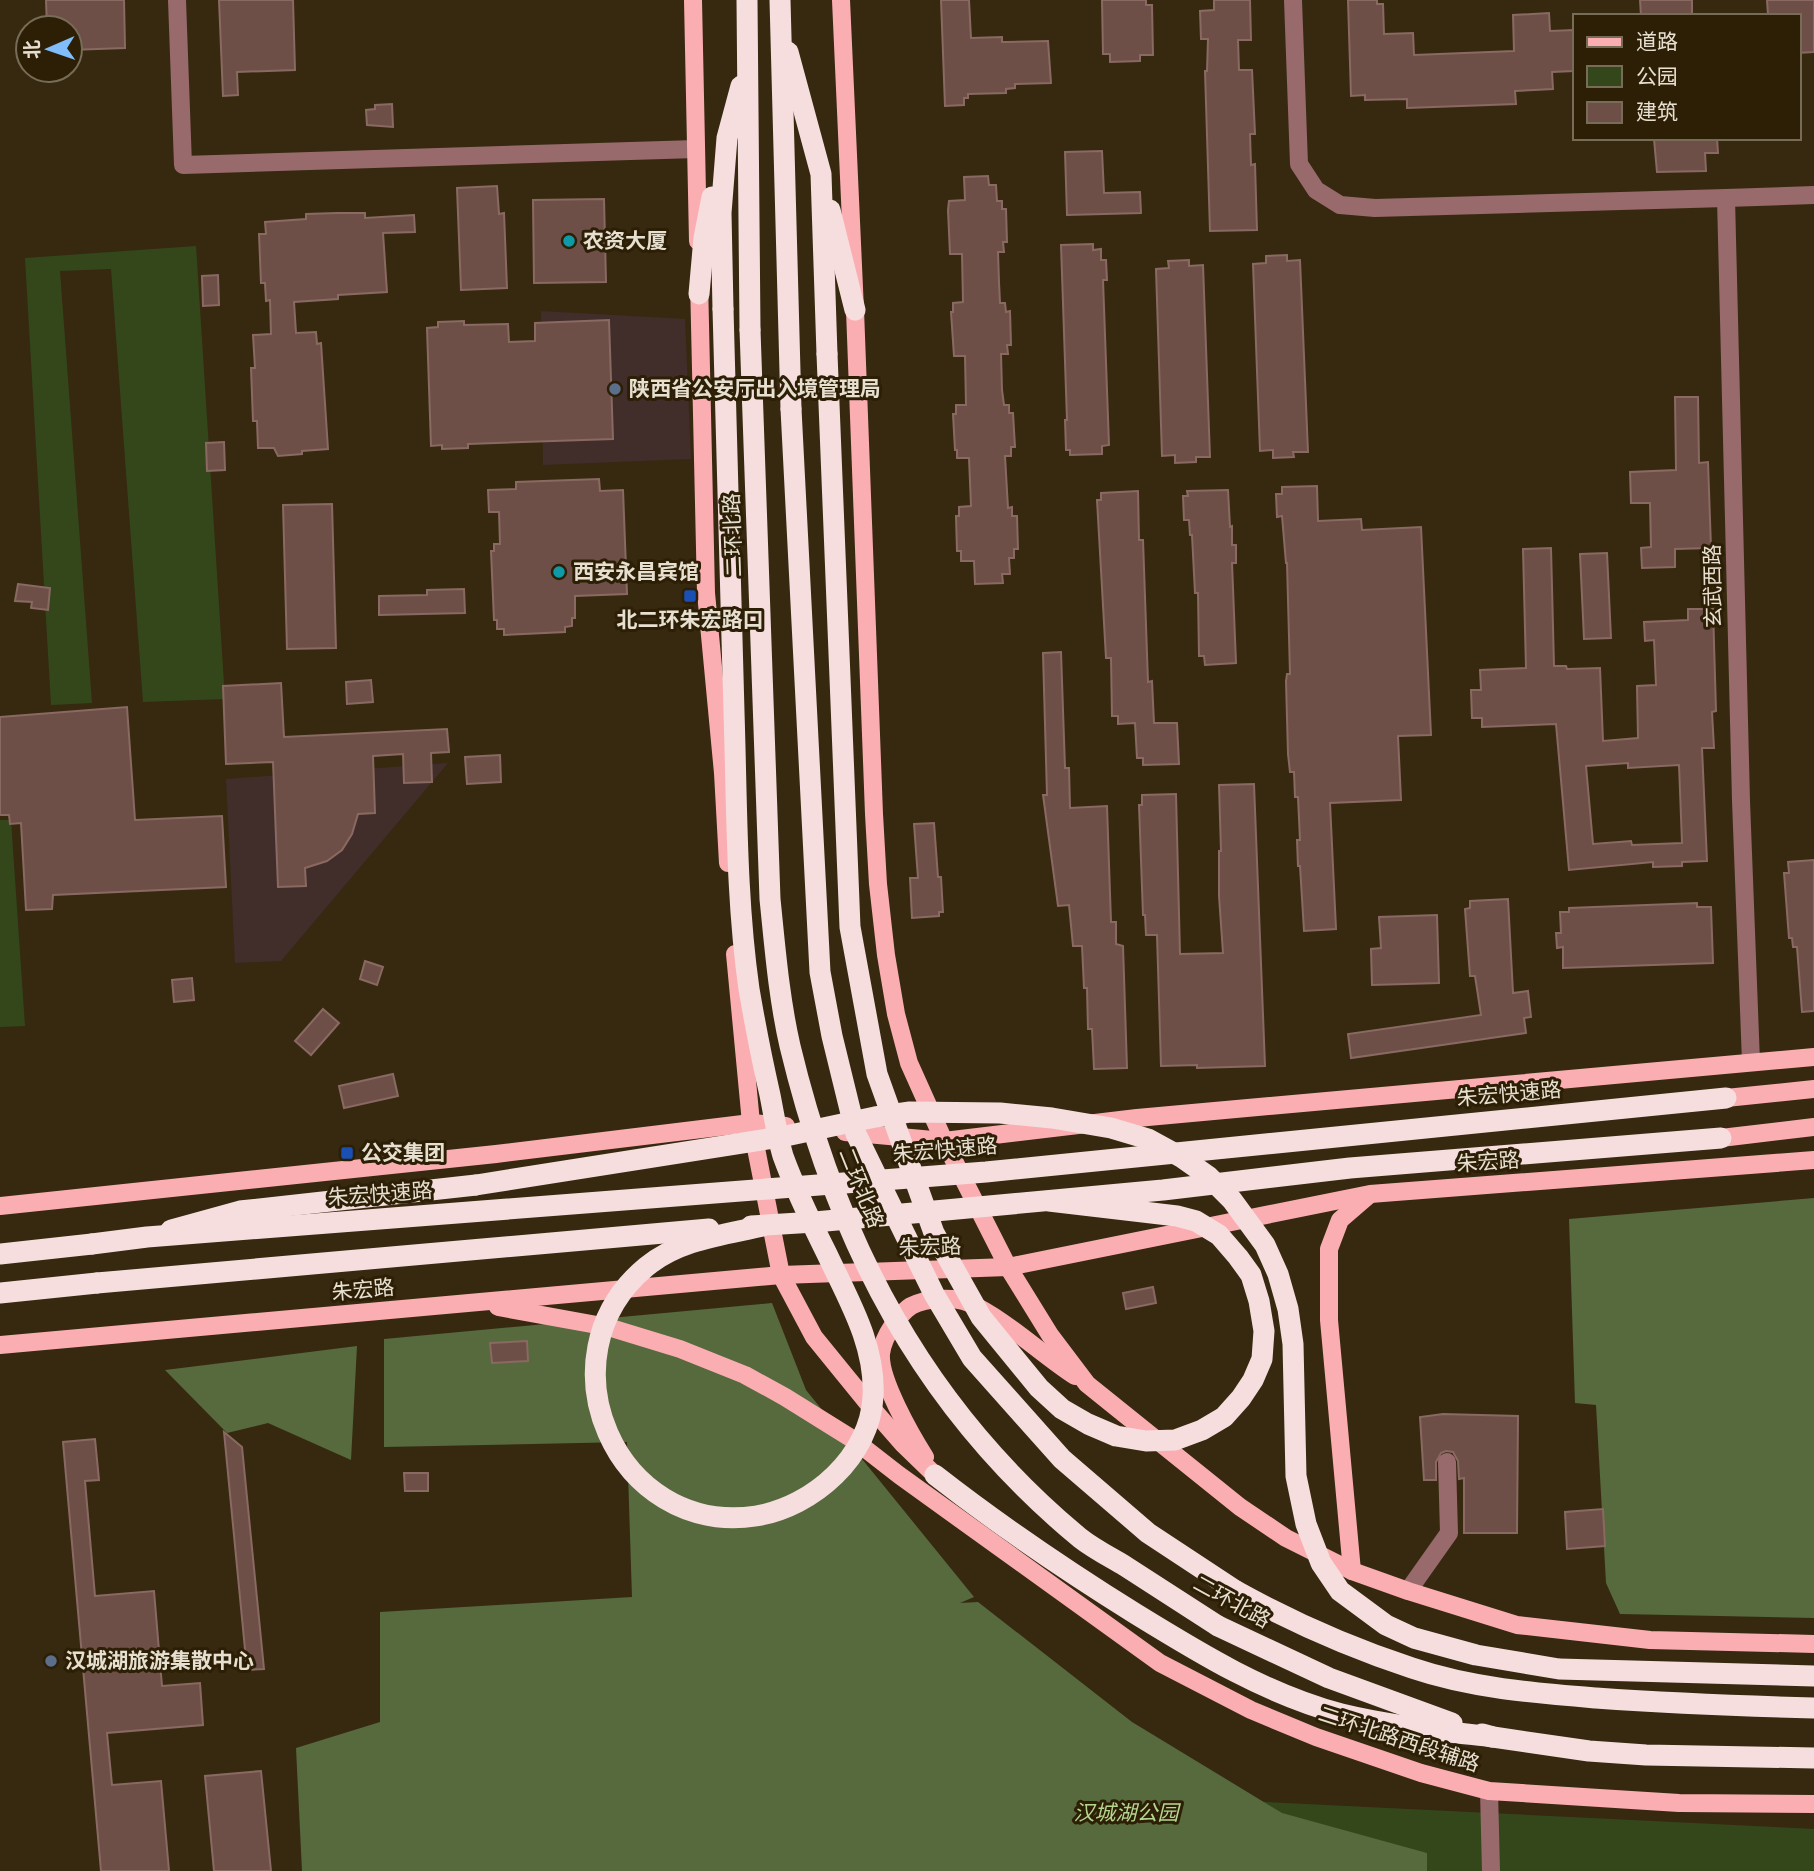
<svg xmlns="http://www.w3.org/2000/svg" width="1814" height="1871" viewBox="0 0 1814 1871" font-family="'Crimson Pro','Noto Sans SC',serif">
	<rect width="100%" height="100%" fill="#362910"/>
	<!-- commercial -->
	<g fill="#412d2a">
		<path d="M541 311 685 319 691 459 543 465Z"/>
		<path d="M448 763 281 961 235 963 226 779Z"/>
	</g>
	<!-- green -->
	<g fill="#34471b">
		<path d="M196 246 225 699 143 702 111 269 60 271 92 703 51 705 25 258Z"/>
		<path d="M0 820H11L25 1026 0 1027Z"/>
		<path d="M1245 1801 1814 1829V1871H889Z"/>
	</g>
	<!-- forest -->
	<g fill="#566a3d">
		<path d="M1814 1198V1618L1620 1614 1606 1583 1596 1405 1575 1403 1569 1219Z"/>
		<path d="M772 1303 806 1390 974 1597 960 1603 978 1602 1132 1722 1282 1813 1427 1853V1871H302L296 1748 380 1722V1612L632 1597 627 1442 384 1447V1339Z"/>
		<path d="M357 1346 351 1460 268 1423 227 1433 165 1370Z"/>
	</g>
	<!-- building -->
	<g fill="#6e4f47" stroke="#896961" stroke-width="2" fill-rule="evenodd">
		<path d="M46 0H124L125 48 70 50V28H47Z"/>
		<path d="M219 0H293L295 70 237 72 238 95 223 96Z"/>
		<path d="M941 0H969L971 38 1002 37V42H1007L1048 41 1051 83 1015 84V88L1006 89V93L968 94V98H964V105L945 106Z"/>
		<path d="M1102 0H1146V5H1152L1153 55H1140V61L1110 62V54H1103Z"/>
		<path d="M1214 0H1250L1251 40H1238L1239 70H1252L1255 134H1250L1251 165 1255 164 1257 230 1210 231 1205 71H1207L1208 39H1201L1200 11 1214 10Z"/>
		<path d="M1348 0H1377V4H1383L1384 34 1413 33 1414 55 1514 51 1513 15 1549 13 1550 31 1574 30V71L1552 72 1553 89 1515 91 1516 104 1407 108V99L1365 100V95L1351 96Z"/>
		<path d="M1640 0H1692V16H1641Z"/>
		<path d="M1767 0H1814V52L1798 53V16L1768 15Z"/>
		<path d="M392 104 393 127 367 125 366 110 375 109V105Z"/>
		<path d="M1717 138 1718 153H1705L1706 171 1657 172 1654 139Z"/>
		<path d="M1102 151 1104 193 1140 192 1141 213 1067 215 1065 152Z"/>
		<path d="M988 176 989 185H996L997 201H1002V209H1006L1007 242H1003L1004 252H998L999 282 1000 303H1005L1006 312 1010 311 1011 345H1007L1008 354H1001L1002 390 1004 405H1009V413H1013L1015 447H1011V456H1005L1008 508 1012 507V516H1017L1018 549H1014V558H1009L1010 574H1002L1003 583 975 584 974 561H961V551H957L956 516H959V507L971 506 969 458H957V450H955L953 414H956V405H966L965 356H954L951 312H953V303L963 302 962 254H950L948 210 949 201 965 200 964 177Z"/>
		<path d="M497 186 499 214 504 213 507 288 461 290 457 188Z"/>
		<path d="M604 199 606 282 534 283 533 200Z"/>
		<path d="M337 213H365V218L414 215 415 232 383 233 387 292 338 295V299L294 302 296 333 316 332 317 344 321 343 328 449 302 451V454L278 456 274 448H258L257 421H253L251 368H255L253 335 271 334 270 300 266 301 265 283H261L259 234H266L265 222 306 219V214Z"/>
		<path d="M1093 244V250L1101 249V260H1106L1107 280H1103L1109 445 1102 446V454L1070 455V450H1066L1065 420H1067L1061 245Z"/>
		<path d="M1287 255V261L1300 260 1308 452H1293L1294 457 1273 458V450L1260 451 1253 264 1266 263V256Z"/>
		<path d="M1189 260V266L1203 265 1210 457H1196V462L1175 463V455L1162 456 1156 269 1169 268 1168 261Z"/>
		<path d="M218 275 219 305 203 306 202 276Z"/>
		<path d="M609 320 613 439 468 444V448L442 449V445L431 446 427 328 438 327V322L464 321V325L508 324 509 342 535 341V323Z"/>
		<path d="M1675 397H1698L1699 463 1708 462 1711 548 1675 549V567L1642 568 1641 548 1651 547 1650 503H1631L1630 472 1676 470Z"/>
		<path d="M224 442 225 470 207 471 206 443Z"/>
		<path d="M599 479 600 491 623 490 627 594 575 596V618H572V626L565 627V632L504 635V629H497V620H494L491 551H494V544H500L499 512H489L488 490 516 489V482Z"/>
		<path d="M1317 486 1318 521 1361 519 1362 530 1421 527 1431 735 1398 736 1401 800 1330 803 1336 929 1304 931 1300 866H1298L1297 840H1300L1298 797H1295L1294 772H1290L1288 754 1286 681 1287 674H1290L1287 563H1286L1282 516 1277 517 1276 494H1282V487Z"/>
		<path d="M1228 490 1230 527 1232 526V545H1236V563H1232L1236 663 1205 665 1204 656H1199L1198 593H1195L1192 535H1190L1189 520H1184L1183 496H1188L1187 491Z"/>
		<path d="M1138 491 1139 540H1143L1148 682 1152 681 1154 723H1177L1179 764 1143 765V758H1137L1135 723 1118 724V716H1112L1111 658H1106L1097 500H1101V493Z"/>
		<path d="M332 504 336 648 287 649 283 505Z"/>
		<path d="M1551 548 1554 666H1566L1567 669 1600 668 1603 741 1638 738 1637 686 1656 685 1654 640 1645 641 1644 622 1688 620V609H1713L1716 711 1712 712 1714 748H1702L1707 861 1682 862V866L1653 867V862L1569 870 1556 724 1482 727V718H1472L1471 690H1481L1480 670 1526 668 1523 549ZM1628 763V768L1679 765 1682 843 1632 845 1631 841 1593 844 1586 766Z"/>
		<path d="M1607 553 1611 638 1584 639 1580 554Z"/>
		<path d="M18 584 50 588 48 610 31 608 32 602 15 601Z"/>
		<path d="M464 589 465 613 379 615V596L427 595V590Z"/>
		<path d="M1061 652 1065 768H1069L1070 808 1107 806 1111 922H1116V944L1123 946 1127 1068 1094 1069 1092 1029H1088L1087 988H1084L1082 946H1073L1069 905 1058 906 1043 795H1047L1043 653Z"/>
		<path d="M371 680 373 702 347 704 346 682Z"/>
		<path d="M281 683 284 737 447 729 449 752 431 753 432 782 404 783 403 754 373 756 375 813 358 814 352 834 342 850 327 861 305 868 306 886 278 887 273 762 226 764 223 686Z"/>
		<path d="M127 707 135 820 222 816 226 887 53 895 52 909 26 910 21 823 10 824 9 815H0V717Z"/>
		<path d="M500 755 501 782 467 784 465 757Z"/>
		<path d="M1254 784 1265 1066 1197 1068V1065L1161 1066 1157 935H1146L1145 915H1143L1139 805H1142V795L1176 794 1180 954 1223 953 1219 896V851H1221L1219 785Z"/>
		<path d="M934 823 938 877H941L943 912H939V916L912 918 910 878H918L914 824Z"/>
		<path d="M1814 860V1011L1802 1012 1797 947H1793L1792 938H1789L1784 873H1789L1788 862Z"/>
		<path d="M1508 899 1513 993 1528 991 1531 1017 1524 1018 1526 1033 1351 1058 1348 1034 1481 1015 1475 976H1470L1465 909 1470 908V901Z"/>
		<path d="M1697 903V907H1711L1713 963 1563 968V947L1557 948 1556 933H1561L1560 912H1569V908Z"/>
		<path d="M1437 915 1439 983 1372 985 1371 949 1381 948 1379 917Z"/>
		<path d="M365 961 383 967 377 985 360 979Z"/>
		<path d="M192 978 194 1000 174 1002 172 980Z"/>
		<path d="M323 1009 339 1023 311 1055 295 1041Z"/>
		<path d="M393 1074 398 1096 344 1108 339 1086Z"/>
		<path d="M1153 1287 1156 1303 1126 1309 1123 1293Z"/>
		<path d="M527 1341 528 1361 492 1363 490 1343Z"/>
		<path d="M1443 1414 1518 1416 1517 1533H1464V1478L1459 1479 1458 1461 1453 1452 1446 1451 1441 1453 1436 1462V1480H1424L1420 1417Z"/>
		<path d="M224 1432 242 1447 264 1669 247 1670Z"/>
		<path d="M95 1439 99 1480 85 1481 95 1596 154 1591 162 1686 200 1683 203 1725 107 1733 112 1785 161 1781 169 1871H101L63 1442Z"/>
		<path d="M404 1473H428V1491H405Z"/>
		<path d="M1603 1509 1605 1546 1567 1549 1565 1512Z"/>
		<path d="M261 1771 271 1871H214L205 1776Z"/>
	</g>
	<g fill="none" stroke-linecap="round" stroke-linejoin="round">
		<!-- minor -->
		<g stroke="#986a6c" stroke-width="18">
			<path d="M177 0 183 165 696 149"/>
			<path d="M1293 0 1299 164 1316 190 1340 205 1375 208 1726 198"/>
			<path d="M1751 1062 1741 801 1726 198 1814 195"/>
			<path d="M1408 1591 1449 1533 1447 1462"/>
			<path d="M1489 1791 1491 1871"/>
		</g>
		<!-- major -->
		<g stroke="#fbaeb2" stroke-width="18">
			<path d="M693 0 698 241"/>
			<path d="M841 0 855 310 874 814 878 884 886 955 896 1014 909 1063 944 1141 1008 1267 1050 1335 1087 1384 1240 1507 1286 1538 1352 1571 1408 1591 1517 1625 1650 1640 1814 1644"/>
			<path d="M699 280 706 593 723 773 728 863"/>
			<path d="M735 954 751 1123 781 1275 814 1337 875 1412 903 1444 935 1475"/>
			<path d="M1726 1098 1814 1089"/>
			<path d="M845 1132 944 1141 1137 1118 1814 1057"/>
			<path d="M1721 1138 1814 1127"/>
			<path d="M0 1206 496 1154 751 1123 786 1126"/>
			<path d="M498 1307 608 1327 680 1349 745 1375 785 1397 854 1440 899 1475 1160 1663 1251 1710 1316 1737 1421 1773 1489 1791 1679 1803 1814 1804"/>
			<path d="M0 1345 781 1275 1008 1267 1370 1194 1814 1160"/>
			<path d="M925 1457C911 1435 879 1379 881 1354 882 1344 887 1334 893 1325 899 1317 903 1311 911 1306 927 1298 953 1296 969 1303 1005 1319 1041 1354 1075 1376"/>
			<path d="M1352 1571 1329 1320V1249L1340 1220 1369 1195"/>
		</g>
		<!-- highway -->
		<g stroke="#f6dede" stroke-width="21">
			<path d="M747 0 750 330"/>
			<path d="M780 0 791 409"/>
			<path d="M788 52 821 174 827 354"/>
			<path d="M830 210 855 310"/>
			<path d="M699 294 704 238 712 197"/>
			<path d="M723 309 721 213 727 138 741 86"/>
			<path d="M171 1230 240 1211 476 1185"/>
			<path d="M0 1254 92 1244"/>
			<path d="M0 1293 97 1283"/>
			<path d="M935 1475C999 1525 1067 1571 1136 1614 1201 1654 1266 1694 1341 1714 1390 1726 1442 1731 1493 1737"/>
			<path d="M1236 1591C1292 1622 1351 1648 1412 1668 1471 1688 1534 1693 1596 1698 1668 1703 1741 1706 1814 1708"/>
			<path d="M1218 1626 1329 1678 1452 1723"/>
			<path d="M1482 1734 1493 1737 1589 1751 1646 1755 1814 1758"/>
		</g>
		<!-- highway-bridge -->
		<g stroke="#f6dede" stroke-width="21">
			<path d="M723 309C727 444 731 578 734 712 737 804 736 898 749 989 755 1024 762 1060 770 1095 774 1115 777 1136 783 1156 795 1189 811 1222 827 1254 848 1299 876 1345 873 1397 870 1456 813 1507 756 1516 616 1537 538 1357 646 1267 678 1240 723 1235 763 1226"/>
			<path d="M750 330 770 899C775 948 779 998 790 1046 837 1242 923 1408 1080 1538 1094 1549 1110 1557 1125 1566 1156 1586 1187 1606 1218 1626"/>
			<path d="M827 354 850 927 877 1074 934 1233 981 1317 1039 1388 1062 1409 1088 1424 1116 1436 1146 1441 1175 1440 1202 1430 1224 1417 1241 1398 1253 1380 1262 1359 1264 1331 1259 1301 1251 1275 1238 1257 1219 1235 1196 1221 1177 1216 1049 1201"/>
			<path d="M791 409 820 972 832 1036 856 1134 934 1294 972 1358 1062 1459 1148 1533 1236 1591"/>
			<path d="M476 1185 781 1137 875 1117 910 1112 1000 1113 1052 1118 1111 1128 1148 1139 1181 1157 1208 1176 1232 1200 1265 1245 1278 1274 1288 1309 1293 1344 1296 1476 1306 1524 1321 1563 1340 1591 1386 1625 1414 1638 1476 1655 1559 1669 1814 1676"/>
			<path d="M751 1226 815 1222 1163 1190 1350 1168 1721 1138"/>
			<path d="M92 1244 147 1237 986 1172 1726 1098"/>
			<path d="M97 1283 709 1229"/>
		</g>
	</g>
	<!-- markers -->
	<g fill="#0f9aa8" stroke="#2c1f06" stroke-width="2.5">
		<circle cx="569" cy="241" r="7"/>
		<circle cx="559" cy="572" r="7"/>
	</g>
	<g fill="#5c6f8a" stroke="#2c1f06" stroke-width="2.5">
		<circle cx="615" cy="389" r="7"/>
		<circle cx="51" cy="1661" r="7"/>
	</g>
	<g fill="#1a4fb4" stroke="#2c1f06" stroke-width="2.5">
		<rect x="683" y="589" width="14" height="14" rx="3.5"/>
		<rect x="340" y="1146" width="14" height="14" rx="3.5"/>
	</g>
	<g text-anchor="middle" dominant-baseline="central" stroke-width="6" stroke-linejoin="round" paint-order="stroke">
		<!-- poi labels -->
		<g font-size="21" font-weight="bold" fill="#e7dfd0" stroke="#2c1f06" text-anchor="start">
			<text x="583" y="241">农资大厦</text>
			<text x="629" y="389">陕西省公安厅出入境管理局</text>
			<text x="573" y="572">西安永昌宾馆</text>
			<text x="690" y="620" text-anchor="middle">北二环朱宏路口</text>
			<text x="361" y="1153">公交集团</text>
			<text x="65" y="1661">汉城湖旅游集散中心</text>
		</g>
		<!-- street labels -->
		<g font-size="21" fill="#e7dfd0" stroke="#2c1f06">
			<text transform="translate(733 535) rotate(-92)">二环北路</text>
			<text transform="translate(1713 586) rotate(-91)">玄武西路</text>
			<text transform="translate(1509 1094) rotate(-5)">朱宏快速路</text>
			<text transform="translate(945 1150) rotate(-5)">朱宏快速路</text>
			<text transform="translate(1488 1162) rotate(-4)">朱宏路</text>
			<text transform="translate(861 1188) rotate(68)">二环北路</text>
			<text transform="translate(380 1194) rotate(-4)">朱宏快速路</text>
			<text transform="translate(930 1247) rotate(-2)">朱宏路</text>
			<text transform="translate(363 1290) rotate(-5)">朱宏路</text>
			<text transform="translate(1232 1602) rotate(29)">二环北路</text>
			<text transform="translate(1399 1739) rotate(18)">二环北路西段辅路</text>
		</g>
		<!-- park labels -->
		<g font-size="21" font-style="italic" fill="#b5d68f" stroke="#2c1f06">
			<text x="1126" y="1813">汉城湖公园</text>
		</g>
	</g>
	<!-- legend -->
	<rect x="1573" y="14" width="228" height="126" fill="#2c1f06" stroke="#776c57" stroke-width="2"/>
	<rect x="1587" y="37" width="35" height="10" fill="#fbaeb2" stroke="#776c57" stroke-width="2"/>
	<text x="1636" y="49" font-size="21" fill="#e7dfd0">道路</text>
	<rect x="1587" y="66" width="35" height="21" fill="#34471b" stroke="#776c57" stroke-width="2"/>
	<text x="1636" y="84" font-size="21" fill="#e7dfd0">公园</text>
	<rect x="1587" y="102" width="35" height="21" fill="#6e4f47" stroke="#776c57" stroke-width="2"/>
	<text x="1636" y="119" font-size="21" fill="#e7dfd0">建筑</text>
	<!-- north arrow -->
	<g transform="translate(49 49) rotate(268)"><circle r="33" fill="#2c1f06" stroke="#776c57" stroke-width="2"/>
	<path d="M0-5L12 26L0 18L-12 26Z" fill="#80bdfa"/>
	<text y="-10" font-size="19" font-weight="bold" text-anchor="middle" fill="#e7dfd0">北</text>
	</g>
</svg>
